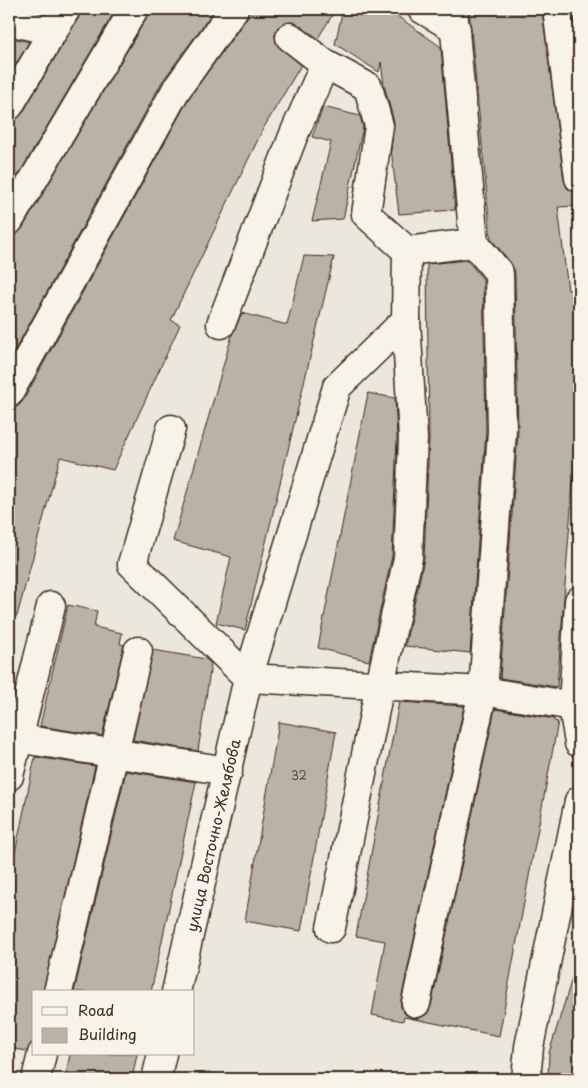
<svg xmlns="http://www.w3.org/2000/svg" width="588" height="1088" viewBox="0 0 588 1088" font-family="'Playpen Sans',sans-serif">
	<rect width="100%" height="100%" fill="#ece7dc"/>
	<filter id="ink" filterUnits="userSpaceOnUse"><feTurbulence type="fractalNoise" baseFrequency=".02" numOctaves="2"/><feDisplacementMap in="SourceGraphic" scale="10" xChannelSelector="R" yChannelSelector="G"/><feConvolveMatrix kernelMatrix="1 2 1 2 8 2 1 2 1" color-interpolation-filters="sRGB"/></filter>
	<g filter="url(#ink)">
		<!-- building -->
		<g fill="#bab2a7" stroke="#3b2a1e">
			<path d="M82 9H116L9 191V122L16 120 22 114 79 17Z"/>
			<path d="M150 9H215L162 82 9 361V237L16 235 22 229 147 17Z"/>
			<path d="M249 9H336L318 38 293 22 284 23 277 28 275 35 276 43 301 65 263 129 171 320 180 325 113 470 60 457 17 616 9 614V409L17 407 23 401 189 98 247 18Z"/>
			<path d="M343 9H394L393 13 441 47 455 210 399 214 391 149 394 122 384 85 381 62 379 72 335 44Z"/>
			<path d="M469 9H542L564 180 567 188 579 193V206L558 207 568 290H575L576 445 557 687 500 678 518 432 515 273 511 263 491 239Z"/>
			<path d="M573 9H579V59Z"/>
			<path d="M9 37 29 42 9 76Z"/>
			<path d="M323 107 360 116 363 127 343 219 312 221 331 142 312 137Z"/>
			<path d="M304 256 334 257 245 630 216 623 231 557 173 541 232 335 242 313 287 325Z"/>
			<path d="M467 260 483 279 486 431 470 653 405 646 424 559 429 439 427 264Z"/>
			<path d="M368 393 395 398 397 438 392 556 369 661 318 648Z"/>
			<path d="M68 605 97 611 94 627 122 633 120 644 124 645 102 736 40 726Z"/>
			<path d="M153 650 206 659 211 664 198 751 133 740Z"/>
			<path d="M399 702 464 706 401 1000V1007L405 1014 413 1018H420L427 1014 431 1006 495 709 554 719V721L558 722 499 1036 404 1017 403 1021 372 1015 385 941 356 936Z"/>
			<path d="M279 722 336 732 301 931 245 921Z"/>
			<path d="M35 757 95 766 43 992H34V1041L27 1051 9 1048V882Z"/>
			<path d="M126 771 196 782 151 992H74Z"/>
			<path d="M573 975 579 976V1079H548L549 1053Z"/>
			<path d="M70 1054H137L132 1079H65Z"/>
		</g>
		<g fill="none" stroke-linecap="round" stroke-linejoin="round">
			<defs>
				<g id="minor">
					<path d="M422 9 456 29"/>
					<path d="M557 9 579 178"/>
					<path d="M9 21 53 31"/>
					<path d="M290 37 325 64 368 87 379 126 366 214 407 251 474 243"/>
					<path d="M9 106 66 9"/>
					<path d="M9 221 134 9"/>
					<path d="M221 324 294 134 325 64"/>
					<path d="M9 393 176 90 234 9"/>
					<path d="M171 429 132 564 248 678 483 691 573 706"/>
					<path d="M579 601 573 706 579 743"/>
					<path d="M9 737 228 771"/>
					<path d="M9 776 51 606"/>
					<path d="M331 928 380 685 408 558 413 438 406 320 407 251"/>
					<path d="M58 992 138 651"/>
					<path id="s1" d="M176 992 248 678 337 387 406 320"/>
					<path d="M416 1003 483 691 502 431 499 273 474 243 453 9"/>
					<path d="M36 1079 42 1054"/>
					<path d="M156 1079 162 1054"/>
					<path d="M526 1079 529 1047 579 801"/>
				</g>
			</defs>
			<!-- minor casing -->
			<use href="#minor" stroke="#3b2a1e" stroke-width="31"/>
			<!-- minor -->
			<use href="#minor" stroke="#f7f3e8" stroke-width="28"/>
		</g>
	</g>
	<g text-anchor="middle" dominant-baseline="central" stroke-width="4" stroke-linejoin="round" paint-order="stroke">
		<!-- number labels -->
		<g font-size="12" fill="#5b4c40">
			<text x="299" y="775">32</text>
		</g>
		<!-- street labels -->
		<g font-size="15" fill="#3b2a1e" stroke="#f7f3e8">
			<text stroke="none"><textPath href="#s1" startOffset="161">улица Восточно-Желябова</textPath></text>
		</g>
	</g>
	<!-- margin -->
	<rect width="588" height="1088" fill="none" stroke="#f7f3e8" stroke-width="30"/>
	<rect x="15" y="15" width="558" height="1058" fill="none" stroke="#3b2a1e" stroke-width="2" filter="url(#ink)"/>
	<!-- legend -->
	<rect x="32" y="990" width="162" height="65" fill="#f7f3e8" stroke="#aca397"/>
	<rect x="42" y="1007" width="25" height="8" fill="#f7f3e8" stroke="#aca397"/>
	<text x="78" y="1016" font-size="15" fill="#3b2a1e">Road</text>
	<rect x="42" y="1028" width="25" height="15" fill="#bab2a7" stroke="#aca397"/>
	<text x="78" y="1040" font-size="15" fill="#3b2a1e">Building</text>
</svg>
